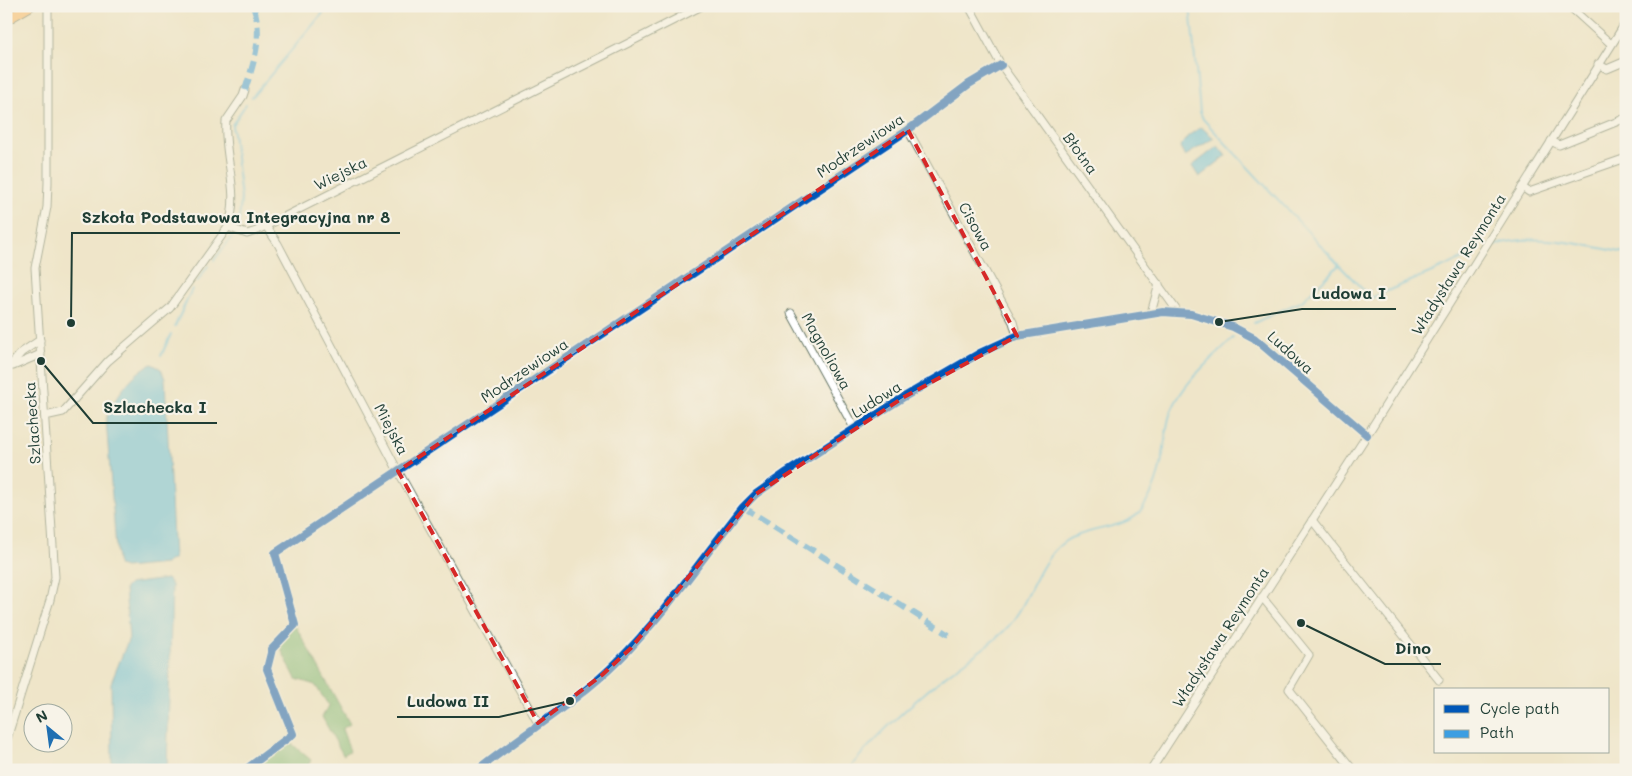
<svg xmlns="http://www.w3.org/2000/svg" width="1632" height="776" viewBox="0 0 1632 776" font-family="Mali,sans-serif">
	<rect width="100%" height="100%" fill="#f7f3e8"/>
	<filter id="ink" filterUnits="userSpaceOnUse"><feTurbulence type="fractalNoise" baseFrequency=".02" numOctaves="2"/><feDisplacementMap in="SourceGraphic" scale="10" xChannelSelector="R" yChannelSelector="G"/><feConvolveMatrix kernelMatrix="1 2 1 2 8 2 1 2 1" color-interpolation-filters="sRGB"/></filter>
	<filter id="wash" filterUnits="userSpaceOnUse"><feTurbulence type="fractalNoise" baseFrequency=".0096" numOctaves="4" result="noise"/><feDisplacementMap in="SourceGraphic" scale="20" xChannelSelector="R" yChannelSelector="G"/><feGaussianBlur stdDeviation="1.12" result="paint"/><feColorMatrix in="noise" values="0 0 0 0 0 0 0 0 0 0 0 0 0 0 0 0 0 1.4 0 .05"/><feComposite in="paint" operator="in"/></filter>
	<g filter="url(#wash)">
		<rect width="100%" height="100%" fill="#efe5c9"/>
		<!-- forest -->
		<g fill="#7ab877" stroke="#4c7a56">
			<path d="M295 625 350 724 342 729 350 751 343 755 322 717 329 706 315 685 296 679 278 643Z"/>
			<path d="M286 739 311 760 306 770H248Z"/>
		</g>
		<!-- water -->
		<g fill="#65c1e3" stroke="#427f8c">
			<path d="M1201 127 1214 138 1185 156 1180 147 1188 136Z"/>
			<path d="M1218 146 1226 156 1199 177 1192 166Z"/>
			<path d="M152 364 161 369 165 379 174 558 165 564 125 568 119 566 117 561 106 419C113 400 133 371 152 364Z"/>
			<path d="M167 579 172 585 167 770H112L111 683 129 638 125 588 129 584Z"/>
		</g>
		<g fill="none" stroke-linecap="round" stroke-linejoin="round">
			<!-- stream -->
			<g stroke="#65c1e3" stroke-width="2">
				<path d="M1190 6 1200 112 1203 119 1339 265 1302 301 1254 323"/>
				<path d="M252 97 323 13 324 6"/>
				<path d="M239 222 241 198 232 125 246 104"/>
				<path d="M1491 246C1534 231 1583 245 1626 253"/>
				<path d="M214 260 232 237"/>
				<path d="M1339 265 1371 298 1467 257"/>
				<path d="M197 282 208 266"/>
				<path d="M175 326 192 289"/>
				<path d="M161 356 171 334"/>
				<path d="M848 770C876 736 908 706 943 678 963 662 987 648 1005 630 1029 606 1037 561 1064 542 1084 528 1125 529 1140 512 1155 493 1162 465 1165 441 1167 432 1167 421 1171 412 1183 382 1211 360 1233 338"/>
			</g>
		</g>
	</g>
	<g filter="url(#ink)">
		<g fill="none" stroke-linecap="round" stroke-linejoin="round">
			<defs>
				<g id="minor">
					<path d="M969 6 1001 65 1178 312"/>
					<path d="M1569 6 1611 44"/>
					<path d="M1598 64 1607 69 1626 61"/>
					<path d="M908 130 1013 322 1017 336"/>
					<path d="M1551 141 1559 145 1626 118"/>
					<path d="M1522 187 1529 192 1626 158"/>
					<path d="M266 226 278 244 398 471 538 723"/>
					<path d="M228 227C241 192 223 157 226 121L243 96 245 90"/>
					<path d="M791 313 854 428"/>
					<path d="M1151 313 1159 284"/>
					<path d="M13 366 41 354"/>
					<path d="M6 370 22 352 40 340"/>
					<path d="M45 416 63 412 108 361 170 308 228 227 247 234 256 231 702 6"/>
					<path d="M1312 520 1439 680"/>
					<path d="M1262 597 1309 655 1289 689 1353 770"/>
					<path d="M6 742 50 600 55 577 35 268 47 207 48 183V6"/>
					<path d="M245 770 293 734 267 669 272 649 295 625 275 553 908 130 969 84 1001 65"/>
					<path d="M478 770C524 733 577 702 618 661 665 614 702 558 743 507L756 494 787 472 904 397 980 353 1017 336 1163 312 1191 314 1233 327 1254 338 1367 435"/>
					<path d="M1151 770 1367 435 1626 22"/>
				</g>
				<path id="major" d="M6 20 30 6"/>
			</defs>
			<!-- minor casing -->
			<use href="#minor" stroke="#687868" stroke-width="9"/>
			<!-- major casing -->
			<use href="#major" stroke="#687868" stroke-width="11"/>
			<!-- minor -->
			<use href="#minor" stroke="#fff" stroke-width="7"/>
			<!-- major -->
			<use href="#major" stroke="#febc70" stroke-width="9"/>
			<!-- quiet -->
			<g stroke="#3c9ee2" stroke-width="6" stroke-dasharray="12 6" stroke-linecap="butt">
				<path d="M245 90C254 62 264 35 253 6"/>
				<path d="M743 507 949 635"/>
			</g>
			<defs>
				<g id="cycleway">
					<path d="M245 770 293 734 267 669 272 649 295 625 275 553 908 130 969 84 1001 65"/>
					<path d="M478 770C524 733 577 702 618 661 665 614 702 558 743 507L756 494 787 472 904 397 980 353 1017 336 1163 312 1191 314 1233 327 1254 338 1367 435"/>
				</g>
			</defs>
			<!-- cycleway casing -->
			<use href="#cycleway" stroke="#f7f3e8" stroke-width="11"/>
			<!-- cycleway -->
			<use href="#cycleway" stroke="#0057b8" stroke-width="8"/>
		</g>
	</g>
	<!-- marked area -->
	<path d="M0 0H1632V776H0ZM908 130 1017 336 904 397 756 494 631 648 602 675 538 723 398 471Z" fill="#efe5c9" fill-opacity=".55" fill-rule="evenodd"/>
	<path fill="none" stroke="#d62828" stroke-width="4" stroke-dasharray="10 6" stroke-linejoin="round" d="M908 130 1017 336 904 397 756 494 631 648 602 675 538 723 398 471Z"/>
	<g text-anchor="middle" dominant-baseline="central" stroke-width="4.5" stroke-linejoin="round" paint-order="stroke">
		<!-- street labels -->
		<g font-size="15" fill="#1f3d34" stroke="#f7f3e8">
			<text transform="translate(860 145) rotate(-34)">Modrzewiowa</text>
			<text transform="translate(1081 153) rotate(54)">Błotna</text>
			<text transform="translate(340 173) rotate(-26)">Wiejska</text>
			<text transform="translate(976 226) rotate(61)">Cisowa</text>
			<text transform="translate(1458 264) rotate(-58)">Władysława Reymonta</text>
			<text transform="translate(827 351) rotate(61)">Magnoliowa</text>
			<text transform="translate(1291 352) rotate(42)">Ludowa</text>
			<text transform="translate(524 370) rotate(-34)">Modrzewiowa</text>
			<text transform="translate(876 399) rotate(-32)">Ludowa</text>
			<text transform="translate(32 423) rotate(-94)">Szlachecka</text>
			<text transform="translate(392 429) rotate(62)">Miejska</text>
			<text transform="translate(1220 637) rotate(-57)">Władysława Reymonta</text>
		</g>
	</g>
	<!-- callouts -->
	<path fill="none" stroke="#1f3d34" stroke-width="2" d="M71 323L72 233H400M1219 322L1302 309H1396M41 361L93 423H217M1301 623L1385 664H1441M570 701L499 717H397"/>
	<g fill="#1f3d34" stroke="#f7f3e8" stroke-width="2">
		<circle cx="71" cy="323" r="5"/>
		<circle cx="1219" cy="322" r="5"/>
		<circle cx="41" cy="361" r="5"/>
		<circle cx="1301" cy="623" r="5"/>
		<circle cx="570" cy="701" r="5"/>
	</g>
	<g font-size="16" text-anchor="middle" font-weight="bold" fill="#1f3d34" stroke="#f7f3e8" stroke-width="4.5" stroke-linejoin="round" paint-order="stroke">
		<text x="236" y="223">Szkoła Podstawowa Integracyjna nr 8</text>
		<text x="1349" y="299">Ludowa I</text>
		<text x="155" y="413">Szlachecka I</text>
		<text x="1413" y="654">Dino</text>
		<text x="448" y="707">Ludowa II</text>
	</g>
	<!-- margin -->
	<rect width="1632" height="776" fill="none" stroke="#f7f3e8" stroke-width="25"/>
	<!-- legend -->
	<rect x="1434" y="688" width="175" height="65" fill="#f7f3e8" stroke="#a1aaa0"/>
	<rect x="1444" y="705" width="25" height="8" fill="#0057b8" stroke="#a1aaa0"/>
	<text x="1480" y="714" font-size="15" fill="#1f3d34">Cycle path</text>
	<rect x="1444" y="730" width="25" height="8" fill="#3c9ee2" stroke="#a1aaa0"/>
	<text x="1480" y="738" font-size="15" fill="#1f3d34">Path</text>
	<!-- north arrow -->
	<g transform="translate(48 728) rotate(331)"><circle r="24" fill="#f7f3e8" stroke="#a1aaa0"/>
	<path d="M0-4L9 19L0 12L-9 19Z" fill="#1f6fb2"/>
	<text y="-8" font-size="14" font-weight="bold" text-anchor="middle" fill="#1f3d34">N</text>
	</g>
</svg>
